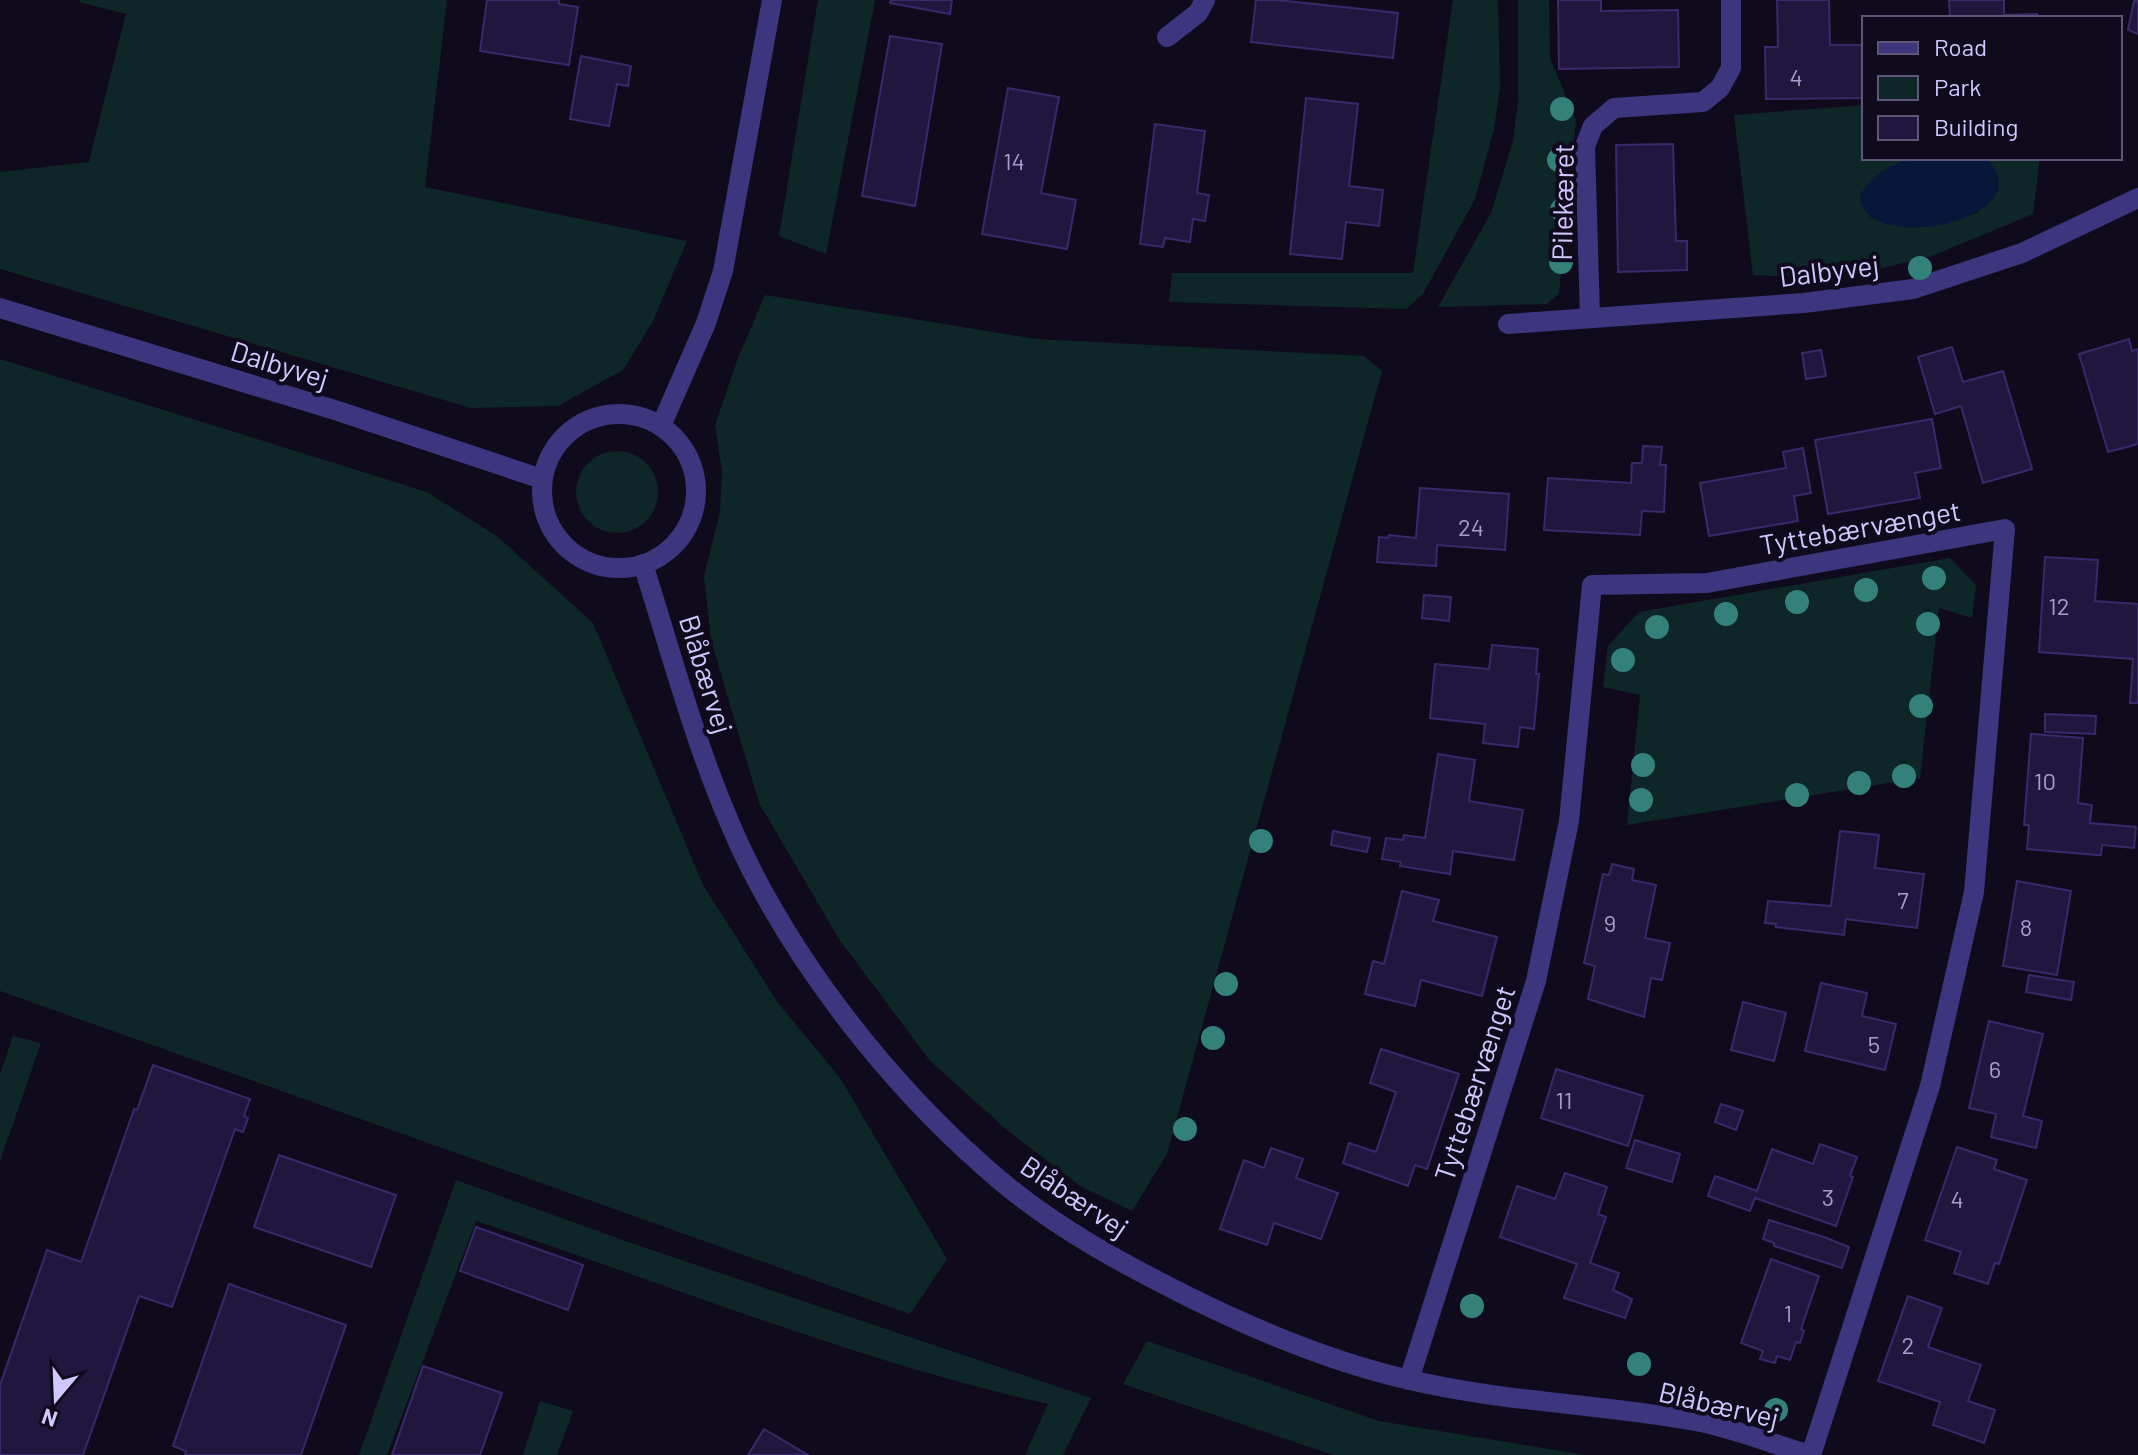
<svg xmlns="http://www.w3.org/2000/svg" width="2138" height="1455" viewBox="0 0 2138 1455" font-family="Barlow,sans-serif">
	<rect width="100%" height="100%" fill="#0f0b1d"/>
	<!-- green -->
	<g fill="#0e2627">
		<path d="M80 0H447L425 187 687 241 652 323 623 370 558 406 471 408 0 269V172L89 162 126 14 79 2Z"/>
		<path d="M818 0H875L826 254 779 236Z"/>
		<path d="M1453 0H1498L1500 88 1494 129 1475 199 1423 294 1406 309 1169 302 1172 273H1413Z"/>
		<path d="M1518 0H1549L1550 58 1576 120 1559 293 1547 304 1438 307 1491 213 1513 141 1518 101Z"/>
		<path d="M1864 105V158H1919L1912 159 1870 217C1910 232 1940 227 1979 212L1989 161 1984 158H2040L2033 214 1932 256 1838 279 1753 275 1734 115Z"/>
		<path d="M765 295 1036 339 1364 356 1382 371 1167 1154 1132 1211 1080 1186 1007 1130 930 1061 839 939 759 803 711 640 704 576 720 512 722 471 715 425 738 358Z"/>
		<path d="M0 359 427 492 498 537 593 623 703 885 778 1003 840 1078 947 1259 910 1314 0 991Z"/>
		<circle cx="617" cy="492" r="41"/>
		<path d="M1950 558 1976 585 1972 618 1939 608 1920 778 1627 825 1640 695 1603 687 1608 646 1639 612Z"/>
		<path d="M13 1036 41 1043 0 1161V1074Z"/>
		<path d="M456 1180 634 1244 1091 1398 1063 1455H1025L1048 1404C852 1360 666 1283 476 1221L387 1455H359Z"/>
		<path d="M1147 1341 1379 1421 1585 1455H1333L1123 1384Z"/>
		<path d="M540 1401 573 1411 557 1455H523Z"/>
	</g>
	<!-- water -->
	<path fill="#081639" d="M1919 158H1984C1991 162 1996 169 1998 177 2011 228 1861 250 1860 196 1871 174 1896 161 1919 158Z"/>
	<!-- building -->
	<g fill="#21173e" stroke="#3a286a" stroke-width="2">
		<path d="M487 0H559V4L578 7 569 65 480 51Z"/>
		<path d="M891 0H952L950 14 890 3Z"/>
		<path d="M1256 0H1277L1398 13 1393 58 1251 42Z"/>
		<path d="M1558 0H1601V11L1678 10 1679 67 1559 69Z"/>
		<path d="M1777 0H1829L1830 45H1864V98L1766 99 1765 47H1778Z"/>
		<path d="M1949 0H2004V15L2037 14V18H1950Z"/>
		<path d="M2134 1H2138V34L2128 30Z"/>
		<path d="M890 36 942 44 915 206 862 196Z"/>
		<path d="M581 56 631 66 628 86 617 84 609 126 570 119Z"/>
		<path d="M1008 88 1059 97 1041 193 1076 200 1067 249 982 234Z"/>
		<path d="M1306 98 1358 104 1349 186 1383 190 1379 226 1346 222 1342 259 1290 254Z"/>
		<path d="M1155 124 1205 131 1197 193 1209 195 1205 221 1193 219 1190 242 1165 238 1163 247 1140 244Z"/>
		<path d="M1673 144 1676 241H1687V270L1618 272 1616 145Z"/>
		<path d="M2129 339 2132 351 2138 349V444L2108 452 2079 354Z"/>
		<path d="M1952 347 1963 382 2003 371 2032 469 1983 483 1961 406 1935 414 1918 357Z"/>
		<path d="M1821 350 1826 376 1806 379 1802 353Z"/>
		<path d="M1932 419 1941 468 1915 473 1920 498 1828 514 1815 440Z"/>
		<path d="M1643 446 1662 447 1660 465H1666L1664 512 1642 511 1640 535 1544 530 1548 478 1631 483 1632 463H1642Z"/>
		<path d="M1803 448 1811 493 1794 496 1798 521 1709 536 1700 483 1786 468 1783 452Z"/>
		<path d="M1420 488 1509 494 1505 550 1437 545 1436 566 1377 562 1379 537 1388 538 1389 535 1416 538Z"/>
		<path d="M2045 557 2098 560 2095 601 2138 604V703H2130L2133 659 2039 652Z"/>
		<path d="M1424 595 1451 597 1449 621 1422 618Z"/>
		<path d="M1492 645 1538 649 1536 674H1539L1534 729 1520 727 1518 747 1483 743 1485 724 1430 718 1435 664 1489 669Z"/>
		<path d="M2045 714 2096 716 2095 734 2045 732Z"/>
		<path d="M2031 734 2083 738 2078 803 2092 805 2090 823 2136 827 2134 848 2102 845 2101 855H2097L2027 849 2029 825H2024Z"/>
		<path d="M1438 754 1475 760 1469 801 1523 810 1514 860 1453 851 1450 874 1400 866 1401 862 1382 859 1386 838 1403 840 1404 835 1425 838Z"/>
		<path d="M1333 831 1370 838 1367 852 1331 845Z"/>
		<path d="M1840 831 1879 835 1875 868 1924 874 1917 928 1846 919 1844 935 1776 927V924L1765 923 1768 901 1831 906Z"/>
		<path d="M1612 864 1634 869 1632 880 1656 885 1645 938 1670 943 1662 980 1651 978 1644 1017 1588 999 1595 966 1584 963 1603 874 1609 875Z"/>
		<path d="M2017 881 2071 891 2057 975 2003 966Z"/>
		<path d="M1402 891 1439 900 1433 921 1497 937 1482 996 1421 980 1415 1006 1365 994 1373 961 1384 964Z"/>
		<path d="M2029 975 2074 982 2071 1000 2026 992Z"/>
		<path d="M1821 983 1867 993 1862 1016 1896 1024 1885 1070 1805 1051Z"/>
		<path d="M1743 1002 1786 1013 1774 1061 1731 1050Z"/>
		<path d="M1989 1021 2043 1034 2023 1116 2042 1121 2036 1148 1991 1137 1996 1114 1969 1108Z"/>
		<path d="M1381 1049 1459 1074 1427 1169 1415 1165 1408 1186 1343 1163 1349 1143 1376 1152 1396 1092 1370 1083Z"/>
		<path d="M153 1065 250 1099 244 1116 248 1118 243 1132 235 1129 172 1307 139 1296 83 1455H0V1385L47 1250 81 1262 134 1109 137 1110Z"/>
		<path d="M1556 1069 1643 1096 1628 1146 1541 1118Z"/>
		<path d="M1721 1104 1743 1111 1736 1130 1715 1122Z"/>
		<path d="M1635 1140 1680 1154 1672 1182 1626 1168Z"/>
		<path d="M1820 1144 1857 1157 1850 1176 1853 1177 1836 1226 1755 1198 1750 1211 1708 1196 1715 1176 1757 1191 1772 1149 1813 1164Z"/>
		<path d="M1957 1147 1997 1160 1994 1169 2027 1180 1999 1264 1995 1263 1988 1284 1954 1273 1961 1252 1925 1240Z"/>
		<path d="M1271 1148 1303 1159 1296 1178 1338 1193 1321 1239 1274 1223 1267 1245 1220 1229 1244 1160 1264 1168Z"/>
		<path d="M279 1155 396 1195 371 1267 254 1227Z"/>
		<path d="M1565 1173 1607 1187 1598 1214 1606 1217 1590 1263 1619 1273 1613 1290 1632 1299 1625 1318 1564 1298 1577 1264 1500 1237 1517 1186 1555 1199Z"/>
		<path d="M1769 1220 1824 1237 1849 1247 1842 1268 1774 1246V1243L1763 1239Z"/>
		<path d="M476 1227 583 1265 568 1310 460 1271Z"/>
		<path d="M1771 1259 1819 1276 1801 1329 1804 1331 1800 1343 1796 1342 1790 1360 1777 1356 1775 1363 1760 1359 1763 1351 1741 1343Z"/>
		<path d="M229 1284 346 1325 301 1455H185L186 1451 173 1446Z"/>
		<path d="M1908 1296 1942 1308 1928 1347 1981 1365 1968 1401 1995 1410 1984 1443 1933 1425 1940 1402 1878 1381Z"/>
		<path d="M423 1366 502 1393 480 1455H392Z"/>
		<path d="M764 1429 808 1455H748Z"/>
	</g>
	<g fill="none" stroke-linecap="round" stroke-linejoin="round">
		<!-- minor -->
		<g stroke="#3d357d" stroke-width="20">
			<path d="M1167 37 1198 13 1205 0"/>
			<path d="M0 308 338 411 542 479"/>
			<path d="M1590 317 1585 146 1593 126 1614 108 1703 102 1720 88 1731 68V0"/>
			<path d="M1508 324 1804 303 1913 289 2022 253 2138 198"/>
			<circle cx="619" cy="491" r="77"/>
			<path d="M661 426 706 323 723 271 772 0"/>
			<path d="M643 564C676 668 703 775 753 873 813 988 903 1099 1002 1182 1059 1230 1127 1266 1193 1299 1262 1333 1335 1363 1410 1380 1504 1402 1600 1404 1695 1421 1734 1428 1772 1444 1810 1455"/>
			<path d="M1409 1380 1536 981 1569 821 1592 585 1707 583 2005 529 1974 892 1930 1086 1811 1455"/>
		</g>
	</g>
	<!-- trees -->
	<g fill="#34807a">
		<circle cx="1562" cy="109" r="12"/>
		<circle cx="1559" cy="160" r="12"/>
		<circle cx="1562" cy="210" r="12"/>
		<circle cx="1561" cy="262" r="12"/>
		<circle cx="1920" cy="268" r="12"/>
		<circle cx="1934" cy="578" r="12"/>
		<circle cx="1866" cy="590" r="12"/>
		<circle cx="1797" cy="602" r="12"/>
		<circle cx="1726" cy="614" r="12"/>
		<circle cx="1928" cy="624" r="12"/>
		<circle cx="1657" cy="627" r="12"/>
		<circle cx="1623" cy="660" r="12"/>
		<circle cx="1921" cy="706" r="12"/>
		<circle cx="1643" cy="765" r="12"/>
		<circle cx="1904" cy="776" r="12"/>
		<circle cx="1859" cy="783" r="12"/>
		<circle cx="1797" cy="795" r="12"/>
		<circle cx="1641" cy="800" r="12"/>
		<circle cx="1261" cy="841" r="12"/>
		<circle cx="1226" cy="984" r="12"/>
		<circle cx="1213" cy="1038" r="12"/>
		<circle cx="1185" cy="1129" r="12"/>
		<circle cx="1472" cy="1306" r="12"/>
		<circle cx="1639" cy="1364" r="12"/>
		<circle cx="1776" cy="1410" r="12"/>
	</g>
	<g text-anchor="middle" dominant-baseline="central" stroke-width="8" stroke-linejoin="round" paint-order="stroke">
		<!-- number labels -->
		<g font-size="24" fill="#a59bcf">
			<text x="1796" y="76">4</text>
			<text x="1014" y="160">14</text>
			<text x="1471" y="526">24</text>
			<text x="2059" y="605">12</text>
			<text x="2045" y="780">10</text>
			<text x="1903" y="899">7</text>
			<text x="1610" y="922">9</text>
			<text x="2026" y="926">8</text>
			<text x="1874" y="1043">5</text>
			<text x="1995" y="1068">6</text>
			<text x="1564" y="1099">11</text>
			<text x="1828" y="1196">3</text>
			<text x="1957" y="1198">4</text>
			<text x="1788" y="1312">1</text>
			<text x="1908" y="1344">2</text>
		</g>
		<!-- street labels -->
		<g font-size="28" fill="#d1c7ff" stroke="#0f0b1d">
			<text transform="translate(1562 202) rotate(-89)">Pilekæret</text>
			<text transform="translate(1829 270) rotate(-7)">Dalbyvej</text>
			<text transform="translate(280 364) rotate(17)">Dalbyvej</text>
			<text transform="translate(1860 527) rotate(-10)">Tyttebærvænget</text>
			<text transform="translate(707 674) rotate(73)">Blåbærvej</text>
			<text transform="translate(1474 1083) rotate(-72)">Tyttebærvænget</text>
			<text transform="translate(1075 1196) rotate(34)">Blåbærvej</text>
			<text transform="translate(1719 1404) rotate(13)">Blåbærvej</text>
		</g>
	</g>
	<!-- legend -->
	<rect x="1862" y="16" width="260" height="144" fill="#0f0b1d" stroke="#5d5677" stroke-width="2"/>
	<rect x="1878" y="42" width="40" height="12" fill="#3d357d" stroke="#5d5677" stroke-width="2"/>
	<text x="1934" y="56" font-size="24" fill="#d1c7ff">Road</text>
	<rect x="1878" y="76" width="40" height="24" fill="#0e2627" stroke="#5d5677" stroke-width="2"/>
	<text x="1934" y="96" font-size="24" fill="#d1c7ff">Park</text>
	<rect x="1878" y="116" width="40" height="24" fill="#21173e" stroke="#5d5677" stroke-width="2"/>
	<text x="1934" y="136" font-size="24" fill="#d1c7ff">Building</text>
	<!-- north arrow -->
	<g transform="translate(56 1399) rotate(199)" stroke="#0f0b1d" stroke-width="6" paint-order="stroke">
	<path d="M0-6L14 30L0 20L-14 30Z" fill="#d1c7ff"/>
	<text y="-12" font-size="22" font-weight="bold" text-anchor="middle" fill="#d1c7ff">N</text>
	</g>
</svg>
